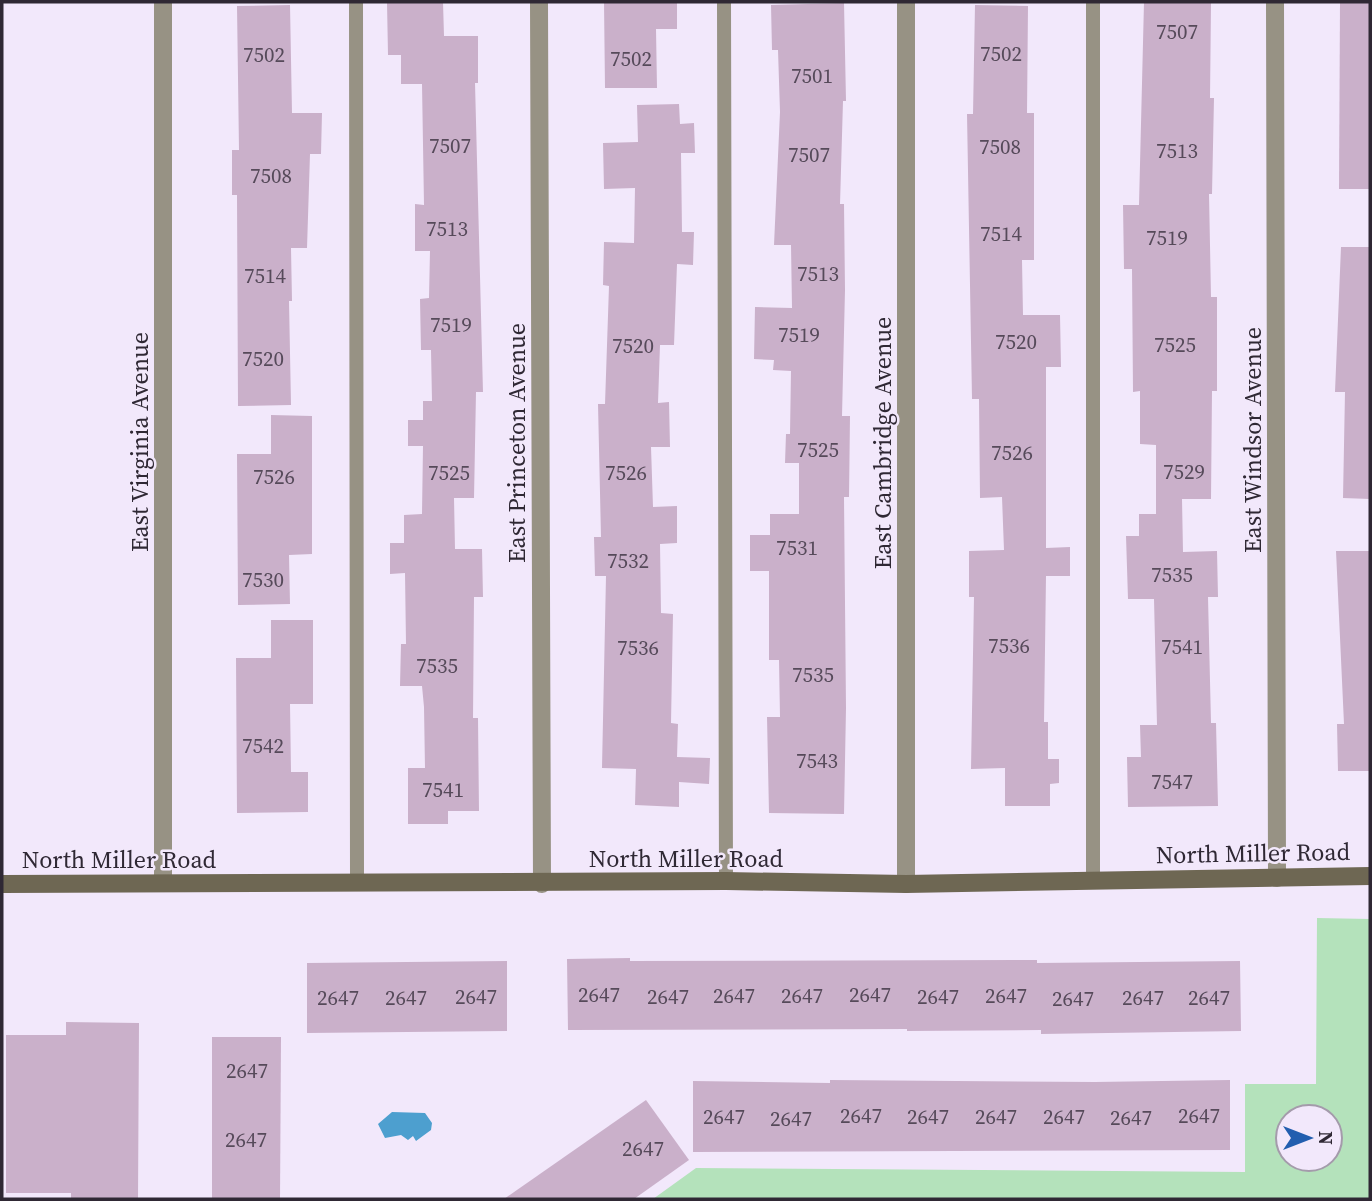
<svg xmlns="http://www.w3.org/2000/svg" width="1372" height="1201" viewBox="0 0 1372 1201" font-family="'Source Serif 4',serif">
	<rect width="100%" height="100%" fill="#f2e8fb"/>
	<!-- green -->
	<path fill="#b4e2bb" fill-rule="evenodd" d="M1317 918 1370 919V1199H653L696 1168 1245 1172V1084H1316ZM1288 1117H1330V1159H1288Z"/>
	<!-- water -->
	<path fill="#4d9fcf" d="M392 1112 425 1113 432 1123 431 1130 416 1141 413 1136 408 1140 401 1135 385 1138 378 1124Z"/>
	<!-- building -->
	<g fill="#cab0ca">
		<path d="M387 2H443L444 36H478V83H475L483 392H476L474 498H454L455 549H482L483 597H474L473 718H478L479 811H448V824H408V768H425L424 707 422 686H400L401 644H406L405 573 390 574V543H404V515L422 514 423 446H408V420H423V401H432L431 350H421L420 299 429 298 430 251H415V204L424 205 422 84H401V55H388Z"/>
		<path d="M604 2H677V29H656L657 88H605Z"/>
		<path d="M1144 2H1211L1210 98H1214L1212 194H1209L1211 297H1217V391H1212L1211 499H1182L1183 552 1217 551 1218 597H1208L1211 723H1216L1218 806 1128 807 1127 757H1141L1140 725H1157L1154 599H1128L1126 536H1139V514H1156V445L1140 444V391L1133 392 1132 269H1124L1123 205H1139Z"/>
		<path d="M1340 2H1370V189H1339Z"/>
		<path d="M844 3 846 101H843L840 204H844L845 290 842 416H850L849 497H844L846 708 844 814 769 813 767 717H780L779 660H769V571H750V535H770V514H799V463H785L786 434H790L791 371 773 370 774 360 754 359 755 307 792 308 791 245H774L780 112 778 50H772L771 5Z"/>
		<path d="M290 5 292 113H322L321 154H310L307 248H291L292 301H289L291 405 238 406 237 195H232V150H239L237 6Z"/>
		<path d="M975 5 1028 6 1027 113H1034V260H1022L1023 315H1060L1061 367H1046V548L1070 547V576H1046L1044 722H1048V759H1059V783L1050 784V806H1005V768L971 769 974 597H969V551L1004 550 1002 497 980 498 979 399H972L967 114H973Z"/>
		<path d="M679 104 680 124 694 123 695 153H681L682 232H694L693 265 677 264 674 345H660L658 403 669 402 670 447H651L653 507 677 506V543L660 544 661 613 673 614 671 723 678 724 677 757 710 758 709 784 679 782V807L635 805 636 769 602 768 606 576H595L594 537H601L598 404H605L609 286 603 285 604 242 634 243 635 188 604 189 603 143 638 142 637 105Z"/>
		<path d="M1341 247H1370V499L1343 498 1345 392H1335Z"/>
		<path d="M271 415 312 416V554L289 555 290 604 238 605 237 454H271Z"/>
		<path d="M1336 551H1370V771H1338L1337 724H1344Z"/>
		<path d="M271 620H313V704H290L291 772H308V812L237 813 236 658H271Z"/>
		<path d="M630 958V961L1037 960V963L1240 961 1241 1031 1041 1034V1030L907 1031V1029L568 1030 567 959Z"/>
		<path d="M507 961V1031L307 1033V963Z"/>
		<path d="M66 1022 139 1023 138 1199H71V1193H6V1035H66Z"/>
		<path d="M212 1037H281L280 1199H212Z"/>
		<path d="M830 1080 1095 1082 1230 1080V1150L693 1152V1081L830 1083Z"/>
		<path d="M646 1100 689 1160 634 1199H504Z"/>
	</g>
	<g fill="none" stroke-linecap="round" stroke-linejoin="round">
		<!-- lane -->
		<g stroke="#979284" stroke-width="14">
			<path d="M356 2 357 883"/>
			<path d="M724 2 726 881"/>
			<path d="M1093 879V2"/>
		</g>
		<!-- street -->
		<g stroke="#979284" stroke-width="18">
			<path d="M539 2 542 884"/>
			<path d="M906 2V884"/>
			<path d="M1275 2 1277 878"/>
			<path d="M163 883V2"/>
		</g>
		<!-- secondary -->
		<path stroke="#6e6753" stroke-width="18" d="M2 884 726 881 906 884 1370 876"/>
	</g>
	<g text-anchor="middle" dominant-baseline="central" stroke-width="5" stroke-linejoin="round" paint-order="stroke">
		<!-- number labels -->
		<g font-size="21" fill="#564a5a">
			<text x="1177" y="31">7507</text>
			<text x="1001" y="53">7502</text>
			<text x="264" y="54">7502</text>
			<text x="631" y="58">7502</text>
			<text x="812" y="75">7501</text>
			<text x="450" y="145">7507</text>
			<text x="1000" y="146">7508</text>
			<text x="1177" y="150">7513</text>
			<text x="809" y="154">7507</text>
			<text x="271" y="175">7508</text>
			<text x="447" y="228">7513</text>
			<text x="1001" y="233">7514</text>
			<text x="1167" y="237">7519</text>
			<text x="818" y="273">7513</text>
			<text x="265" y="275">7514</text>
			<text x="451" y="324">7519</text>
			<text x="799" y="334">7519</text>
			<text x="1016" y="341">7520</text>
			<text x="1175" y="344">7525</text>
			<text x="633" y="345">7520</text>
			<text x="263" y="358">7520</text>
			<text x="818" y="449">7525</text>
			<text x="1012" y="452">7526</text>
			<text x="1184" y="471">7529</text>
			<text x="449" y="472">7525</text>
			<text x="626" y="472">7526</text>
			<text x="274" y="476">7526</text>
			<text x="797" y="547">7531</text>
			<text x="628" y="560">7532</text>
			<text x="1172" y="574">7535</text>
			<text x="263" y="579">7530</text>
			<text x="1009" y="645">7536</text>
			<text x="1182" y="646">7541</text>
			<text x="638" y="647">7536</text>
			<text x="437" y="665">7535</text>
			<text x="813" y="674">7535</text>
			<text x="263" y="745">7542</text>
			<text x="817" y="760">7543</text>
			<text x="1172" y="781">7547</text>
			<text x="443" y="789">7541</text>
			<text x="599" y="994">2647</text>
			<text x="870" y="994">2647</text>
			<text x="734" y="995">2647</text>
			<text x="802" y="995">2647</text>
			<text x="1006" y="995">2647</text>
			<text x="476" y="996">2647</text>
			<text x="668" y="996">2647</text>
			<text x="938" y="996">2647</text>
			<text x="338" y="997">2647</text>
			<text x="406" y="997">2647</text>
			<text x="1143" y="997">2647</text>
			<text x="1209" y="997">2647</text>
			<text x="1073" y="998">2647</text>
			<text x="247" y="1070">2647</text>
			<text x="861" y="1115">2647</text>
			<text x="1199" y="1115">2647</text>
			<text x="724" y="1116">2647</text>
			<text x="928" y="1116">2647</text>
			<text x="996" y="1116">2647</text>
			<text x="1064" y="1116">2647</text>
			<text x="1131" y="1117">2647</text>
			<text x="791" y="1118">2647</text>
			<text x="246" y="1139">2647</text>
			<text x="643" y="1148">2647</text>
		</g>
		<!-- street labels -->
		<g font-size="24" fill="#2f2834" stroke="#f2e8fb">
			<text transform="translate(1252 440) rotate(-90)">East Windsor Avenue</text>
			<text transform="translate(139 442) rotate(-90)">East Virginia Avenue</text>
			<text transform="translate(516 443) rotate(-90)">East Princeton Avenue</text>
			<text transform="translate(882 443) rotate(-90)">East Cambridge Avenue</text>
			<text transform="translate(1253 853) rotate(-1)">North Miller Road</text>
			<text x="686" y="858">North Miller Road</text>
			<text x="119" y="859">North Miller Road</text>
		</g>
	</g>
	<!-- border -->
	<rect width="1372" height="1201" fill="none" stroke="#2f2834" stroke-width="7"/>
	<!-- north arrow -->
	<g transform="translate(1309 1138) rotate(90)"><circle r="33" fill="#f2e8fb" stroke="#a49bab" stroke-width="2"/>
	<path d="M0-5L12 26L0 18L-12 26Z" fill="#225eaf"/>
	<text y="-10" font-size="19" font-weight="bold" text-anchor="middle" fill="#2f2834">N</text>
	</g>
</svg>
